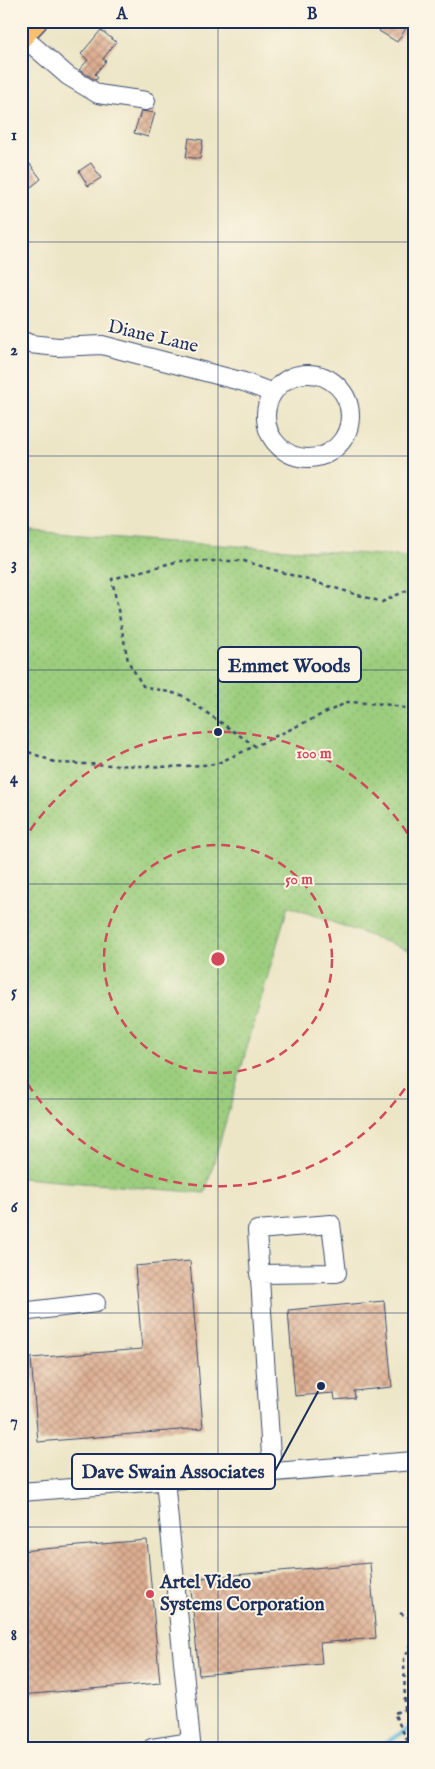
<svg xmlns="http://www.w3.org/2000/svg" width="435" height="1769" viewBox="0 0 435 1769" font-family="'IM FELL English',serif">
	<defs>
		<pattern id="green-dots" width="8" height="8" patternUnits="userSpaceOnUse" patternTransform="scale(1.25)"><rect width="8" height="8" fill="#9cce7e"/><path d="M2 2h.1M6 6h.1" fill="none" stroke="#86b16f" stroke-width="1.8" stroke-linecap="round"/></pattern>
		<pattern id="building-cross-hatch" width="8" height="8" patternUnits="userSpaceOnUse" patternTransform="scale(1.25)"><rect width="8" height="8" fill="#deaf91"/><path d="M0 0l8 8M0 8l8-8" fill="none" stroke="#b38f7a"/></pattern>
	</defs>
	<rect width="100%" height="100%" fill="#fcf5e5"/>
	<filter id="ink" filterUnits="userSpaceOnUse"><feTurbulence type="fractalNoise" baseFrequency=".02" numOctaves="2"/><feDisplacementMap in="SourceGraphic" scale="10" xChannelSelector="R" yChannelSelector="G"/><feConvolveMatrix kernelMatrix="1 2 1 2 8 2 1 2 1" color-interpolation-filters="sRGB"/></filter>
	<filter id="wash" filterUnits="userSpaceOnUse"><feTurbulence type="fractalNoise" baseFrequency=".0096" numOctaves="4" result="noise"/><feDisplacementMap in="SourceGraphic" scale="20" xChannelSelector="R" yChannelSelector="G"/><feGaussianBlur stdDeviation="1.12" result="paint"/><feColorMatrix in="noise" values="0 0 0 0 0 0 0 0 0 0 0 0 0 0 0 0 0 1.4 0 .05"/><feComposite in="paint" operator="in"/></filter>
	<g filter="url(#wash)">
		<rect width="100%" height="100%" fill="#ece5c6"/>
		<!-- green -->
		<path fill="url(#green-dots)" stroke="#5c7e6e" d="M21 530 156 541 414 557V952L288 906 205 1193 21 1178Z"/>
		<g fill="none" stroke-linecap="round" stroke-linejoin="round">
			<!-- stream -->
			<path stroke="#5bb5d8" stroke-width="4.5" d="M378 1748 414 1725"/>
		</g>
		<g id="blocks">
			<!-- building -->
			<g fill="url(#building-cross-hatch)">
				<path d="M385 21H411L397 42 379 31Z"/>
				<path d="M101 30 116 42 103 59 106 61 95 74 98 77 96 80 79 70 88 60 81 54Z"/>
				<path d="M141 111 155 113 148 137 134 133Z"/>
				<path d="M189 138 203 140 200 159 186 157Z"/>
				<path d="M91 163 101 178 88 186 79 171Z"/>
				<path d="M30 164 41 179 21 195V171Z"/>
				<path d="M190 1261 203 1428 38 1442 31 1358 142 1349 135 1266Z"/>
				<path d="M384 1301 392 1387 354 1391 355 1398 335 1400 334 1393 295 1396 288 1310Z"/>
				<path d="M147 1540 160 1683 21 1695V1551Z"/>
				<path d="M370 1563 376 1638 320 1643 322 1664 199 1675 190 1579Z"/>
			</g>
		</g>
	</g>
	<g filter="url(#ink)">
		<use href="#blocks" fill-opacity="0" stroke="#3a4a6e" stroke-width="1"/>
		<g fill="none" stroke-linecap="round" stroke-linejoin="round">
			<defs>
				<g id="minor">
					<path d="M22 36 68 76 98 94 146 101"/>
					<path d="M21 340 30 344 58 347 102 345 244 382 273 393"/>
					<circle cx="308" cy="416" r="42"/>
					<path d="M259 1274 337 1273 331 1224 257 1230 272 1472"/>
					<path d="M21 1312 96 1303"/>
					<path d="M21 1492 414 1461"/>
					<path d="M152 1748 191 1742 165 1480"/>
				</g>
				<path id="major" d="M21 37 36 21"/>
			</defs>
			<!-- minor casing -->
			<use href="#minor" stroke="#3a4a6e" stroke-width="20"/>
			<!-- major casing -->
			<use href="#major" stroke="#3a4a6e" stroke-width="25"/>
			<!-- path -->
			<g stroke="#3a4a6e" stroke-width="2.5" stroke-dasharray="4 4" stroke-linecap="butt">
				<path d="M414 587 382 602 244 561H179L112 579 128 661 143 686 181 695 255 746 348 702 385 704 414 710"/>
				<path d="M21 749 57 763 170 767 216 764 255 746"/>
				<path d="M400 1613 414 1620"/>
				<path d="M405 1710 404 1659 414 1639"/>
				<path d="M411 1748 394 1713 414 1707"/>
			</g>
			<!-- minor -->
			<use href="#minor" stroke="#fff" stroke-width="18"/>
			<!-- major -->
			<use href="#major" stroke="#f8bf6c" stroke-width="22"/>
		</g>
	</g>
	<!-- grid -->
	<path fill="none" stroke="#1b2f5e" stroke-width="1" stroke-opacity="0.55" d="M218 21V1748M21 242H414M21 456H414M21 670H414M21 884H414M21 1099H414M21 1313H414M21 1527H414"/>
	<!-- distance rings -->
	<g fill="none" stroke="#d1495b" stroke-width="2.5" stroke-dasharray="9 6">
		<circle cx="218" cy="959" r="114"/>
		<path d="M413 1076A228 228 0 0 1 22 1075M22 843A228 228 0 0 1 413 842"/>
	</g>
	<!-- markers -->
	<circle fill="#d1495b" stroke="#fcf5e5" stroke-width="2" cx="150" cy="1594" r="5"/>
	<g text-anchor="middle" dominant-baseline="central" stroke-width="4" stroke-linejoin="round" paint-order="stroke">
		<!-- street labels -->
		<g font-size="19" fill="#1b2f5e" stroke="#fcf5e5">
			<text transform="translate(153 337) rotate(13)">Diane Lane</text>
		</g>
		<!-- poi labels -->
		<g font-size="19" font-weight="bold" fill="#1b2f5e" stroke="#fcf5e5" text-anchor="start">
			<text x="160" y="1583">Artel Video<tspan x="160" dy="22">Systems Corporation</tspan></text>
		</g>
	</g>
	<circle cx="218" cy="959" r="8" fill="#d1495b" stroke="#fcf5e5" stroke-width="2.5"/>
	<g font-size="15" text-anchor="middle" font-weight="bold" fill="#d1495b" stroke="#fcf5e5" stroke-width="4" stroke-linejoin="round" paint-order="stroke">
		<text x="314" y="758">100 m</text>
		<text x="299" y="884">50 m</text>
	</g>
	<!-- callouts -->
	<path fill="none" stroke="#1b2f5e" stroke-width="2" d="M218 732L218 665M321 1386L275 1471"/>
	<g fill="#1b2f5e" stroke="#fcf5e5" stroke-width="2">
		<circle cx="218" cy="732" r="5"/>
		<circle cx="321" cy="1386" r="5"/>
	</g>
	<g fill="#fcf5e5" stroke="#1b2f5e" stroke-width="2">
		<rect x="218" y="647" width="143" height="35" rx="5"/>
		<rect x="72" y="1454" width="203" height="35" rx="5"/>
	</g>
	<g font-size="20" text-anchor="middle" font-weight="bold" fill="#1b2f5e">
		<text x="289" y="672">Emmet Woods</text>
		<text x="173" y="1478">Dave Swain Associates</text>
	</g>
	<!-- margin -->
	<rect width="435" height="1769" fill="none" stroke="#fcf5e5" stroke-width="55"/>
	<rect x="28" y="28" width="380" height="1714" fill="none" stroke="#1b2f5e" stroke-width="2"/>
	<g font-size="16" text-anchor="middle" font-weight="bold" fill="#1b2f5e">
		<text x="122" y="19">A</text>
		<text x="312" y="19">B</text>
		<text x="14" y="140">1</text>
		<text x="14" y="355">2</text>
		<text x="14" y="569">3</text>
		<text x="14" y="783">4</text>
		<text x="14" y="997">5</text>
		<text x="14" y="1212">6</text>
		<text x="14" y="1426">7</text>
		<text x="14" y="1640">8</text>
	</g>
</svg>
